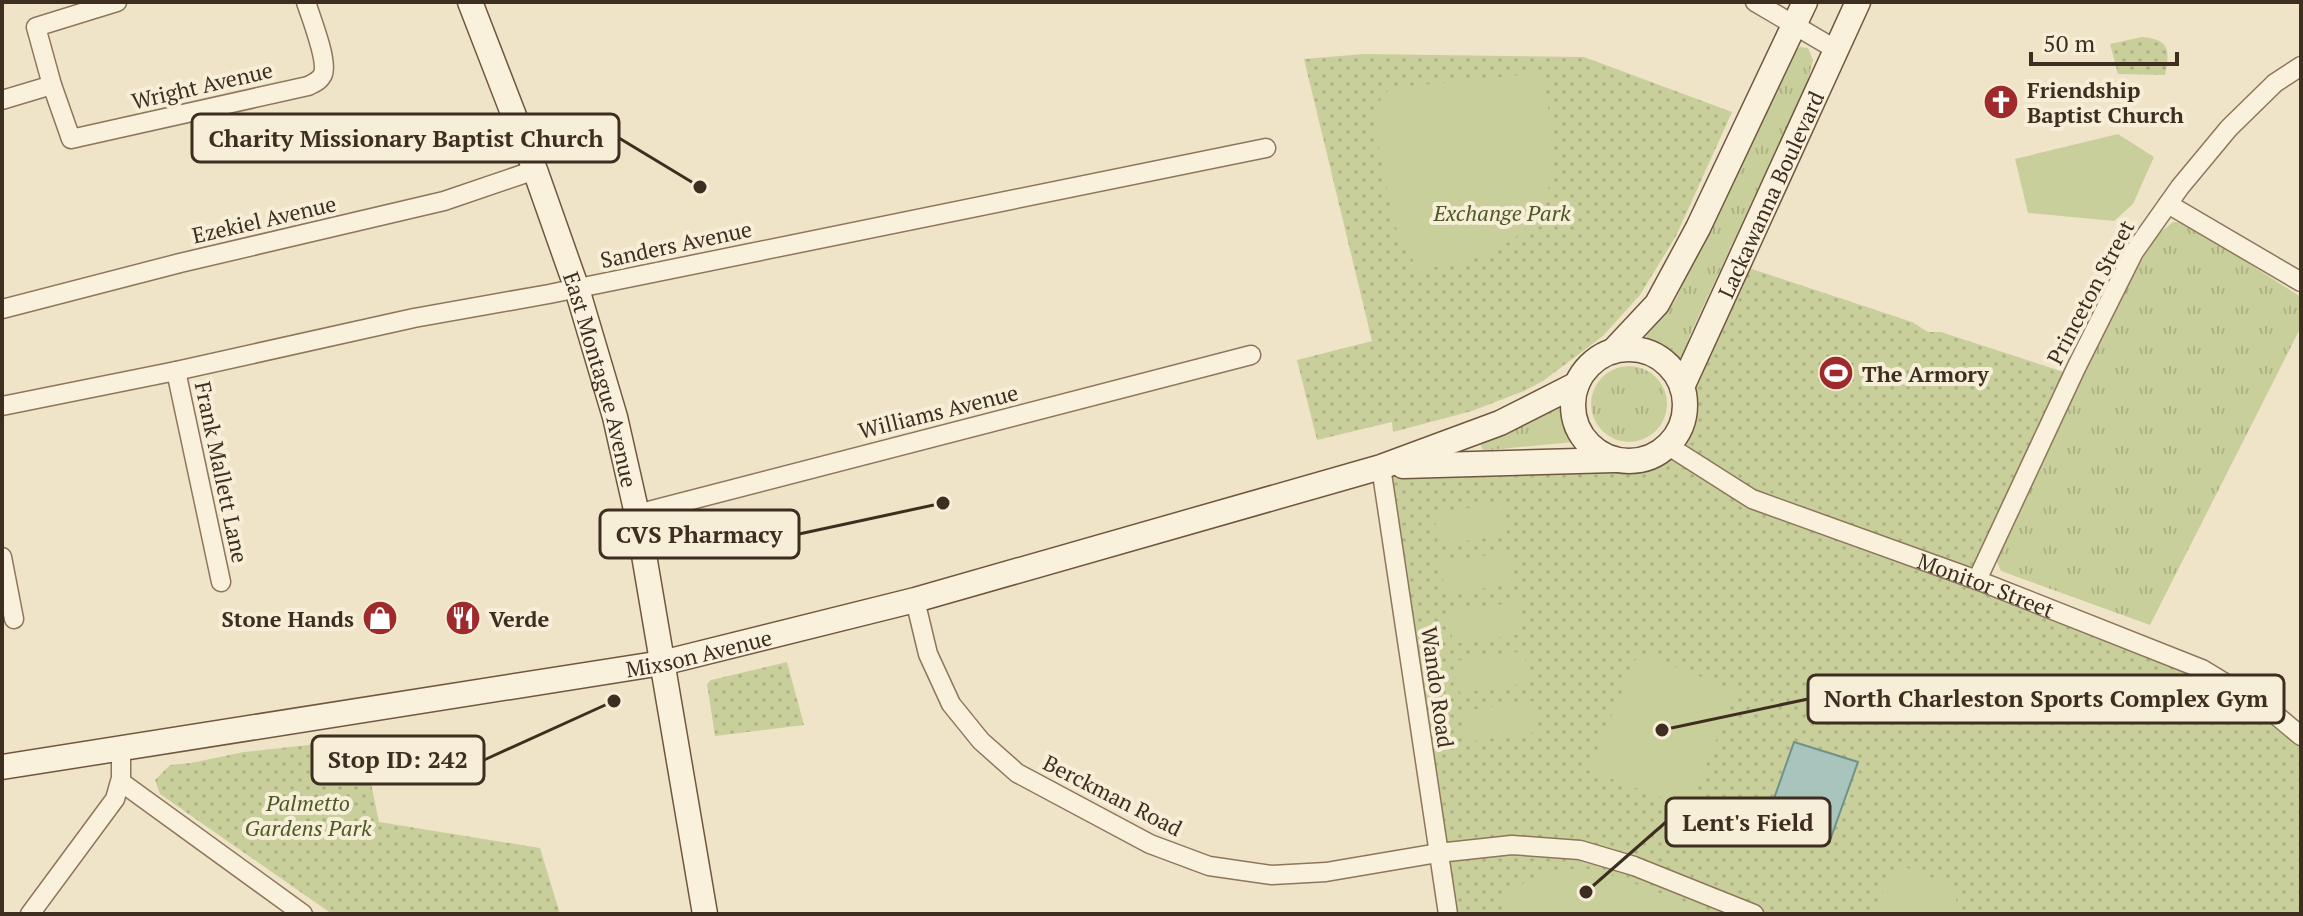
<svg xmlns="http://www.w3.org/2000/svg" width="2303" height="916" viewBox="0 0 2303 916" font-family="'PT Serif',serif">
	<defs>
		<pattern id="grass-tufts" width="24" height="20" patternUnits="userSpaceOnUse" patternTransform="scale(2)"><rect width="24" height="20" fill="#c9cf9b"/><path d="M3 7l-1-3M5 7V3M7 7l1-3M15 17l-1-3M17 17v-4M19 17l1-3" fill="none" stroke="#aeb285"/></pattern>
		<pattern id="park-dots" width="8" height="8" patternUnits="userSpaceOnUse" patternTransform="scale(2)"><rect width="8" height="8" fill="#c9cf9b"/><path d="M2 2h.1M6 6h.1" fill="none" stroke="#aeb285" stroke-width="1.8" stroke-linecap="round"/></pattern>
	</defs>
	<rect width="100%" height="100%" fill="#f0e4c8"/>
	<!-- grass -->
	<g fill="url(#grass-tufts)">
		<path d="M1800 47 1808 48 1813 60 1807 83 1690 335 1684 359H1679L1665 350 1649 343 1646 336 1675 301 1794 52Z"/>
		<path d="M2173 222H2184L2301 297V327L2150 625 2001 571 1997 562 1999 551 2121 294 2157 235Z"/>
		<circle cx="1629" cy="404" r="38"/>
		<path d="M1558 406 1565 407 1574 442 1489 450H1483L1480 443Z"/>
	</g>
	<!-- park -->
	<g fill="url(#park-dots)">
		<path d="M2142 37C2170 39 2170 51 2165 75L2118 74 2110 44Z"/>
		<path d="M1364 54 1584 57 1732 112 1676 236 1640 295 1603 336 1543 381 1524 391 1472 411 1393 432 1392 422 1317 440 1297 360 1372 341 1304 59Z"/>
		<path d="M1737 264 1912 322 1928 332H1941L2073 375 1977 580 2202 669 2301 736V914H1448L1381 467 1636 460C1674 449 1689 426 1682 387Z"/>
		<path d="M787 662 804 725 715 736 707 684 711 680Z"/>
		<path d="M362 739 379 822 540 848 560 914H332L160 794 155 780 170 765 191 763 244 752Z"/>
	</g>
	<!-- garden -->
	<g fill="#c9cf9b">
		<path d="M1541 73C1551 114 1563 182 1535 218 1509 253 1458 264 1418 270L1394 224 1372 111 1390 88Z"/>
		<path d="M2118 134 2154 157 2133 204 2114 221 2028 213 2015 159Z"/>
		<path d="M1503 503 1507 535 1438 545 1434 513Z"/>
		<path d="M1510 552 1514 584 1445 594 1441 562Z"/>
		<path d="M1518 602 1522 634 1453 644 1449 612Z"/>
		<path d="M1524 651 1529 683 1460 693 1455 661Z"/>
		<path d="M1639 652 1736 691 1689 808 1588 770Z"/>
		<path d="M1532 701 1537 732 1468 742 1463 711Z"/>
		<path d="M1905 867 1950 885C1959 895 1957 902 1952 914H1874L1888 878 1897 868Z"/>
		<path d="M1559 869H1595L1716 914H1502V902L1525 882Z"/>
	</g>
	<!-- water -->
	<path fill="#a9c4bc" stroke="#6f938a" stroke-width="2" d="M1794 742 1858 762 1829 843 1766 821Z"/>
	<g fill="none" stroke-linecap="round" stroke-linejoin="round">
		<defs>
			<g id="street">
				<path d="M117 2 36 27 52 85 71 139 308 86C314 83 320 81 323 74 328 60 311 18 306 2"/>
				<path d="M1755 2 1835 49"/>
				<path d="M2 100 52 85"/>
				<path d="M2168 204 2301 282"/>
				<path d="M2 309 180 263 444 201 535 170"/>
				<path d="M176 371 221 582"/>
				<path d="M2 406 176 371 414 318 549 294 1266 148"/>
				<path id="s1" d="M1667 445 1752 499 1977 580 2202 669 2271 711 2301 736"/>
				<path d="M1381 467 1448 914"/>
				<path d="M637 514 1251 355"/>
				<path d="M2 557 14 619"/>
				<path d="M1977 580 2076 368 2134 252 2180 187 2229 128 2275 83 2301 66"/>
				<path d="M915 600 928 654 951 704 981 741 1017 773 1150 844 1209 866 1272 875 1326 872 1438 853 1512 845 1580 850 1634 866 1754 914"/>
				<path d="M121 782 303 914"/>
				<path d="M30 914 115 799 121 778V748"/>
			</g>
			<g id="secondary">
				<path id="s2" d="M470 2 535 170 577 289 615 417 637 514 705 914"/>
				<circle cx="1629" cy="405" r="56"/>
				<path d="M1613 351 1657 304 1698 228 1805 2"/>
				<path id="s3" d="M1682 387 1858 2"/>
				<path d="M1403 466 1614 460"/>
				<path id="s4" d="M2 767 662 663 915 600 1381 467 1500 423 1577 384"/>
			</g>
		</defs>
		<!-- street casing -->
		<use href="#street" stroke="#8d765c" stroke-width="21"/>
		<!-- secondary casing -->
		<use href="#secondary" stroke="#6f573f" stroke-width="27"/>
		<!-- street -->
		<use href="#street" stroke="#faf1dc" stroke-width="18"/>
		<!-- secondary -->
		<use href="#secondary" stroke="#faf1dc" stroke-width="24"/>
	</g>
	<!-- icons -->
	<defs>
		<symbol id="church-disc" viewBox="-11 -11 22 22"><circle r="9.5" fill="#9e2a2b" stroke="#f7eed8"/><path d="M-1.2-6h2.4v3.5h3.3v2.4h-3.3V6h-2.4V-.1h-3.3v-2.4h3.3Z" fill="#fff"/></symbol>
		<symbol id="stadium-disc" viewBox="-11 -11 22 22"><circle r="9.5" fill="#9e2a2b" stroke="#f7eed8"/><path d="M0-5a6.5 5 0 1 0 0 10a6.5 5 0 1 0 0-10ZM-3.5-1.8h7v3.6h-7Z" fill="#fff"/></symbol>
		<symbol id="shop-disc" viewBox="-11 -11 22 22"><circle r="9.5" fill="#9e2a2b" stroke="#f7eed8"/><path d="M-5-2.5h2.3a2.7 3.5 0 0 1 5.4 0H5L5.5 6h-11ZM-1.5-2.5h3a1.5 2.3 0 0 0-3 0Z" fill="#fff"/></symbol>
		<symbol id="restaurant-disc" viewBox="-11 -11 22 22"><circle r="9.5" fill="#9e2a2b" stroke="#f7eed8"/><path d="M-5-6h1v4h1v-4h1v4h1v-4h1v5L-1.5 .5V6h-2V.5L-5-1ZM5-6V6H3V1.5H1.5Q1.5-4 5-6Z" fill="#fff"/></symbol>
	</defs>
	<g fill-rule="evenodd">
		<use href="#church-disc" x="1981" y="82" width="40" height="40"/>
		<use href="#stadium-disc" x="1816" y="353" width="40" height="40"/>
		<use href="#shop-disc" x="360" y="598" width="40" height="40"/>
		<use href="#restaurant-disc" x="443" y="598" width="40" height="40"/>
	</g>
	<g text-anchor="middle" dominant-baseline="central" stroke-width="8" stroke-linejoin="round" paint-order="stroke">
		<!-- street labels -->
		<g font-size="22" fill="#3d2e20" stroke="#f7eed8">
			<text transform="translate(202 85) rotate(-13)">Wright Avenue</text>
			<text stroke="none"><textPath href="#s3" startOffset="212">Lackawanna Boulevard</textPath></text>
			<text transform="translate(264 219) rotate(-13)">Ezekiel Avenue</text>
			<text transform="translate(676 244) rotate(-12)">Sanders Avenue</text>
			<text transform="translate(2090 292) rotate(-62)">Princeton Street</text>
			<text stroke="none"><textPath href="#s2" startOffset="400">East Montague Avenue</textPath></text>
			<text transform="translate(938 411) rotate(-14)">Williams Avenue</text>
			<text transform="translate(222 472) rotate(78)">Frank Mallett Lane</text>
			<text stroke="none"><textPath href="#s1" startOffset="350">Monitor Street</textPath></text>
			<text stroke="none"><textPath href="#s4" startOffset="706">Mixson Avenue</textPath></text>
			<text transform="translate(1438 687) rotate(82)">Wando Road</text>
			<text transform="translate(1113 795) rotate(27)">Berckman Road</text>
		</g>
		<!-- poi labels -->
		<g font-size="22" font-weight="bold" fill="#3d2e20" stroke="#f7eed8" text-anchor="start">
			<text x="2027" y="89">Friendship<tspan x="2027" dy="25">Baptist Church</tspan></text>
			<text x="1862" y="373">The Armory</text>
			<text x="354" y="618" text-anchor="end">Stone Hands</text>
			<text x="489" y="618">Verde</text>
		</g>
		<!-- park labels -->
		<g font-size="22" font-style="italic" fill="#4d5a26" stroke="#f7eed8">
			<text x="1502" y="212">Exchange Park</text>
			<text x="308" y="802">Palmetto<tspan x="308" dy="25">Gardens Park</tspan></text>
		</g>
	</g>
	<!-- callouts -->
	<path fill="none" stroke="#3d2e20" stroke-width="3" d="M700 187L619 138M943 503L799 534M1662 730L1808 699M614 701L484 760M1586 892L1666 822"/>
	<g fill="#3d2e20" stroke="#f7eed8" stroke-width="3">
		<circle cx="700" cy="187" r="8"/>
		<circle cx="943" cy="503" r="8"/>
		<circle cx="1662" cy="730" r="8"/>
		<circle cx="614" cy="701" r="8"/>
		<circle cx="1586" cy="892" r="8"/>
	</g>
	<g fill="#f7eed8" stroke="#3d2e20" stroke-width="3">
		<rect x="192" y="114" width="427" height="48" rx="8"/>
		<rect x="600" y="510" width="199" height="48" rx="8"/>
		<rect x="1808" y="675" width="476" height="48" rx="8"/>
		<rect x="312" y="736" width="172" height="48" rx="8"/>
		<rect x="1666" y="798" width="164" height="48" rx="8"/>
	</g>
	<g font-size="24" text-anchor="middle" font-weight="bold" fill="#3d2e20">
		<text x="406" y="147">Charity Missionary Baptist Church</text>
		<text x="699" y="543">CVS Pharmacy</text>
		<text x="2046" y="707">North Charleston Sports Complex Gym</text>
		<text x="398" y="768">Stop ID: 242</text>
		<text x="1748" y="831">Lent's Field</text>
	</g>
	<!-- border -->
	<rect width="2303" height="916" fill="none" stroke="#3d2e20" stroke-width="8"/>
	<!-- scale -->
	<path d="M2031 52v12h146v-12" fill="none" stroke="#3d2e20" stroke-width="4"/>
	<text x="2043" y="52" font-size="24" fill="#3d2e20" stroke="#f7eed8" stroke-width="6" paint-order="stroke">50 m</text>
</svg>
